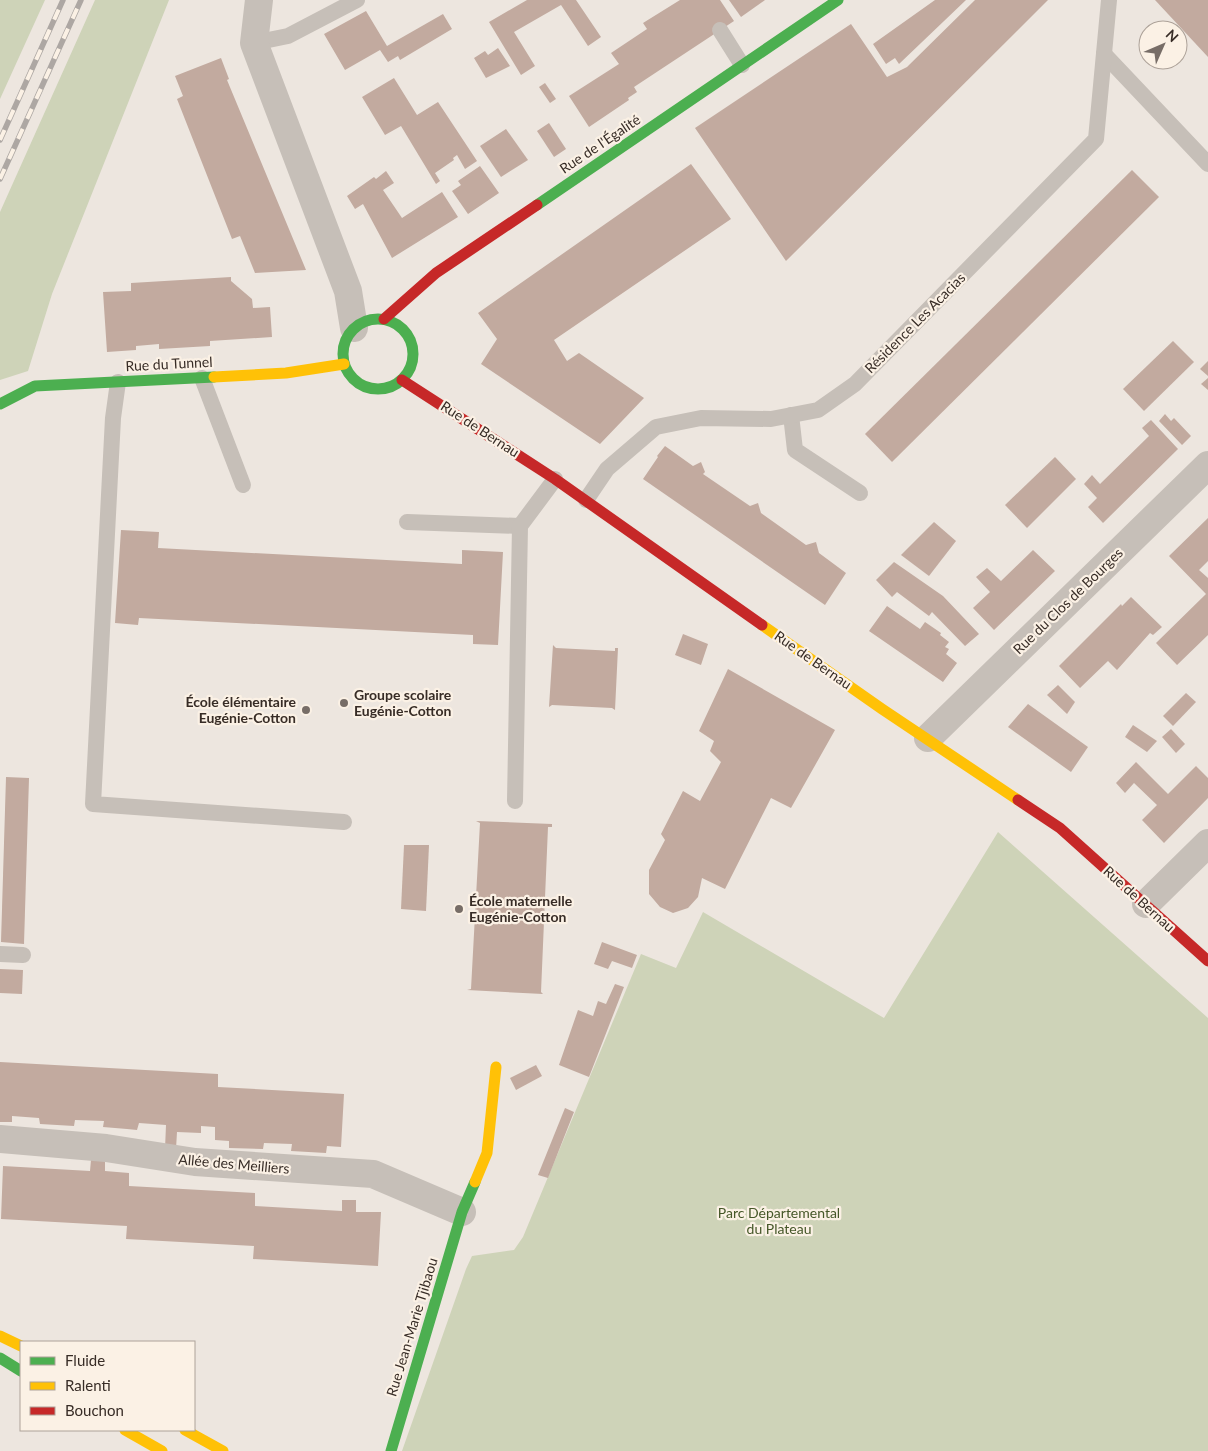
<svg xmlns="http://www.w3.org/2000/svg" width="1208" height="1451" font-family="Lato,sans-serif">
<rect width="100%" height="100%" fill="#ede6df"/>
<g fill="#ced3b8">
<path d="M0,0H45L0,99Z"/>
<path d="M95,0H169L52,294L28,371L0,380V212Z"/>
<path d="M998,832L1208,1018V1451H402L466,1269L472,1256L514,1250L523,1237L641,954L676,968L703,912L884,1018Z"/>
</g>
<g fill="#c2aa9f">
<path d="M527,0H576L601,37L588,46L561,5L514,32L535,66L521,75L489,22Z"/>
<path d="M680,0H720L734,21L634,87L637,92L628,98L629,100L589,127L569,96L619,64L611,53L647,29L643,23Z"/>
<path d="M729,0H765L741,17Z"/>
<path d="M935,0H966L899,64L895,58L886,64L873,44Z"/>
<path d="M975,0H1048L786,261L695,128L851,24L887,77L907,67Z"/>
<path d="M1155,0H1208V57Z"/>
<path d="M366,11L387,46L443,14L452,29L400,60L398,56L388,62L380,50L345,70L324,34Z"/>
<path d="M498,48L510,66L486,78L474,58L485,51L488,55Z"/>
<path d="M221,58L229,79L227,80L306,270L255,273L240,236L232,239L177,99L183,96L175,76Z"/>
<path d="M394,78L417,115L438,102L477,161L465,169L457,155L453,158L454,160L435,173L440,181L436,184L401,126L385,135L362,97Z"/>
<path d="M545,83L556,99L550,103L539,87Z"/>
<path d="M549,123L566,149L554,157L537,131Z"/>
<path d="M506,129L528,160L501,177L480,146Z"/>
<path d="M691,164L731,219L554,340L567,361L579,353L644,398L600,444L481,364L497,339L478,313Z"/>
<path d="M480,166L499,193L468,214L452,191L461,185L458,181Z"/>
<path d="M1132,170L1159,197L892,462L865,434Z"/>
<path d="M386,171L394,183L383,190L402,218L442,192L458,217L392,258L363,204L355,209L347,196L374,177L376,179Z"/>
<path d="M231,277V281L252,299L253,308L270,307L272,337L210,341V346L159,349V344L136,346V350L107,352L103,292L131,291V283Z"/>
<path d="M1173,341L1194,362L1144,411L1123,389Z"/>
<path d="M1208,361V376L1200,369Z"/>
<path d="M1208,378V390L1201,384Z"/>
<path d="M1165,414L1171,421L1174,418L1191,436L1182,445L1159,421Z"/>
<path d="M1151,420L1178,449L1103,523L1088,507L1097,498L1084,484L1092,475L1100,484L1149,436L1142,428Z"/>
<path d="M665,446L693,466L701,462L705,472L703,474L750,506L758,503L761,513L806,545L816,542L819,553L846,573L825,605L643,479L658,457L657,456Z"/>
<path d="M1055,457L1076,479L1027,528L1005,505Z"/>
<path d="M1208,518V561L1199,570L1208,578V635L1177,665L1156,643L1206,594L1169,556Z"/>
<path d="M934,522L956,541L929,576L901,555Z"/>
<path d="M121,530L159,532L158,548L462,564V550L503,552L498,645L473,644V635L139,618L138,625L115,623Z"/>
<path d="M1033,550L1055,571L994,630L973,608L990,592L976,577L987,568L1001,581Z"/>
<path d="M894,562L943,596L979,634L965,646L932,612L929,616L897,592L892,597L876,580Z"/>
<path d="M1131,597L1162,627L1153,635L1150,633L1117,670L1108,661L1080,688L1059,666L1121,604L1122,606Z"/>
<path d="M887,606L920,629L925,622L941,633L940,635L949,642L945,647L949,649L946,654L957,663L943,682L869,631Z"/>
<path d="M683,634L708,644L701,665L675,655Z"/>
<path d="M553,645L556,648L615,651V648H618L615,710L612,708L552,705L549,707Z"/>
<path d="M728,669L835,730L791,808L771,798L725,889L702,878L698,897L688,908L673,913L660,907L649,894V870L665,840L661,834L683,791L700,801L721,762L710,751L714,741L699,731Z"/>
<path d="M1058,685L1075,702L1067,714L1047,695Z"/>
<path d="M1186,693L1196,702L1173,726L1163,716Z"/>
<path d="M1028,704L1088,747L1071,772L1008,727Z"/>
<path d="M1133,725L1157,741L1147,752L1125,737Z"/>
<path d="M1171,729L1185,744L1176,753L1162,737Z"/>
<path d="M1136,762L1168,794L1196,766L1208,778V798L1164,843L1142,820L1157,805L1134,783L1125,793L1116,783Z"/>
<path d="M6,777L29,778L24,944L1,942Z"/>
<path d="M476,821L552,824V827H548L541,992L543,994L467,990L471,989L480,823Z"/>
<path d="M404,845H429L426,911L401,909Z"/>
<path d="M602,942L637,955L632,968L612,961L608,969L594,964Z"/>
<path d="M0,969L23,970L22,994L0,993Z"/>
<path d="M615,984L624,987L589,1077L559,1065L578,1010L593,1016L598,1001L606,1004Z"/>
<path d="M0,1062L218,1074V1087L344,1094L341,1147L327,1146L326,1153L291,1151L292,1144L264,1143L263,1149L229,1148V1141L215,1140V1127L201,1126V1133L177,1132L176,1149H165L166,1125L139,1123L137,1130L127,1129L103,1127L104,1121L75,1120L74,1126L40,1124L39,1118L12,1116V1122H0Z"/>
<path d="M536,1065L542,1076L516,1090L510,1078Z"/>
<path d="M565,1108L574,1112L548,1178L538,1175Z"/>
<path d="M91,1160H105V1171L129,1173V1186L255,1193V1206L342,1211V1200H356V1212H381L378,1266L253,1259L254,1246L126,1239L127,1226L1,1219L3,1166L90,1171Z"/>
</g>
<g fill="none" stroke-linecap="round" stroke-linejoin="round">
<g stroke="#c6bfb8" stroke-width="16">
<path d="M720,30L742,65"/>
<path d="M254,43L288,36L357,0"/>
<path d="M1104,54L1208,164"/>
<path d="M202,378L243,485"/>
<path d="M118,382L113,418L93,804L344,822"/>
<path d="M791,415L795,450L860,493"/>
<path d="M586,500L607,469L656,427L701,418L771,419L818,410L855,384L1096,139L1109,0"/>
<path d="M407,522L520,526"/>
<path d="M515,801L520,526L555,479"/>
<path d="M0,954L23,955"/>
</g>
<g stroke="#c6bfb8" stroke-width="28">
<path d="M259,0L254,43L348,291L354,328"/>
<path d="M928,738L1208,465"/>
<path d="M1146,904L1208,843"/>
<path d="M0,1139L106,1148L195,1162L373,1174L462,1212"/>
</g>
<g stroke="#4caf50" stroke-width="11">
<path d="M537,205L838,0"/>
<circle cx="378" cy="354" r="35"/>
<path d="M0,404L35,386L214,377"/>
<path d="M0,1358L21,1371"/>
<path d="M391,1451L462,1212L475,1182"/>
</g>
<g stroke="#ffc107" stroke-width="11">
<path d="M214,377L286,373L344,364"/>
<path d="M762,625L882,709L1018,800"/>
<path d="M475,1182L487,1153L496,1067"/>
<path d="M0,1336L21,1346"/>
<path d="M125,1430L162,1451"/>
<path d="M185,1430L223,1451"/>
</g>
<g stroke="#c62828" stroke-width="11">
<path d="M384,319L436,273L537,205"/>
<path d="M402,380L555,479L762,625"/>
<path d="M1018,800L1060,828L1208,961"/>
</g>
<defs>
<g id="rail">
<path d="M0,140L63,0"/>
<path d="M0,179L81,0"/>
</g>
</defs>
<use href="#rail" stroke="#ada7a3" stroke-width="5.5"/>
<use href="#rail" stroke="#fbf1e5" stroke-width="4" stroke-dasharray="11" stroke-linecap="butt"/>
</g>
<g fill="#776d67" stroke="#fbf1e5" stroke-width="2">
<circle cx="344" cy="703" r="5"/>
<circle cx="306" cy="710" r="5"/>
<circle cx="459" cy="909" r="5"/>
</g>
<g text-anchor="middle" stroke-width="4.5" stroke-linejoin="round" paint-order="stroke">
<g font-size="14" fill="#372c26" stroke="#fbf1e5">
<text transform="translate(600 144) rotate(-34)" y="5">Rue de l'Égalité</text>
<text transform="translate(915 323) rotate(-45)" y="5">Résidence Les Acacias</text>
<text transform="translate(169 364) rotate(-3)" y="5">Rue du Tunnel</text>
<text transform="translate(480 429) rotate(33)" y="5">Rue de Bernau</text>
<text transform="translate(1068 601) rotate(-44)" y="5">Rue du Clos de Bourges</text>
<text transform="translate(813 660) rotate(35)" y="5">Rue de Bernau</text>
<text transform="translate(1139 899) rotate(42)" y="5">Rue de Bernau</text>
<text transform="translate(234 1164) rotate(5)" y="5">Allée des Meilliers</text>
<text transform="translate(412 1327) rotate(-73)" y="5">Rue Jean-Marie Tjibaou</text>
</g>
<g font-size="14" font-weight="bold" fill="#372c26" stroke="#fbf1e5" text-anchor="start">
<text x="354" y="700">Groupe scolaire<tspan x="354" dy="16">Eugénie-Cotton</tspan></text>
<text x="296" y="707" text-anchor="end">École élémentaire<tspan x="296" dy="16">Eugénie-Cotton</tspan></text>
<text x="469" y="906">École maternelle<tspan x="469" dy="16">Eugénie-Cotton</tspan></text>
</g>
<g font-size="14" fill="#455728" stroke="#fbf1e5">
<text x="779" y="1218">Parc Départemental<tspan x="779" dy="16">du Plateau</tspan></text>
</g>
</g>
<rect x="20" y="1341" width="175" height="90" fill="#fbf1e5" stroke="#ada299"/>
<rect x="30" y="1357" width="25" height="8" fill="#4caf50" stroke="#ada299"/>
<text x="65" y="1366" font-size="15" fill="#372c26">Fluide</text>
<rect x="30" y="1382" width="25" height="8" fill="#ffc107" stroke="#ada299"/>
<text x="65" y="1391" font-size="15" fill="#372c26">Ralenti</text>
<rect x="30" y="1407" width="25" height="8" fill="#c62828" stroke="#ada299"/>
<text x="65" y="1416" font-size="15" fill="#372c26">Bouchon</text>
<g transform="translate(1163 45) rotate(45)"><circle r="24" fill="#fbf1e5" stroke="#ada299"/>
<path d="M0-4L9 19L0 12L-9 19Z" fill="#776d67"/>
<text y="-8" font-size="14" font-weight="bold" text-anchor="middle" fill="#372c26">N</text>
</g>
</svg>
